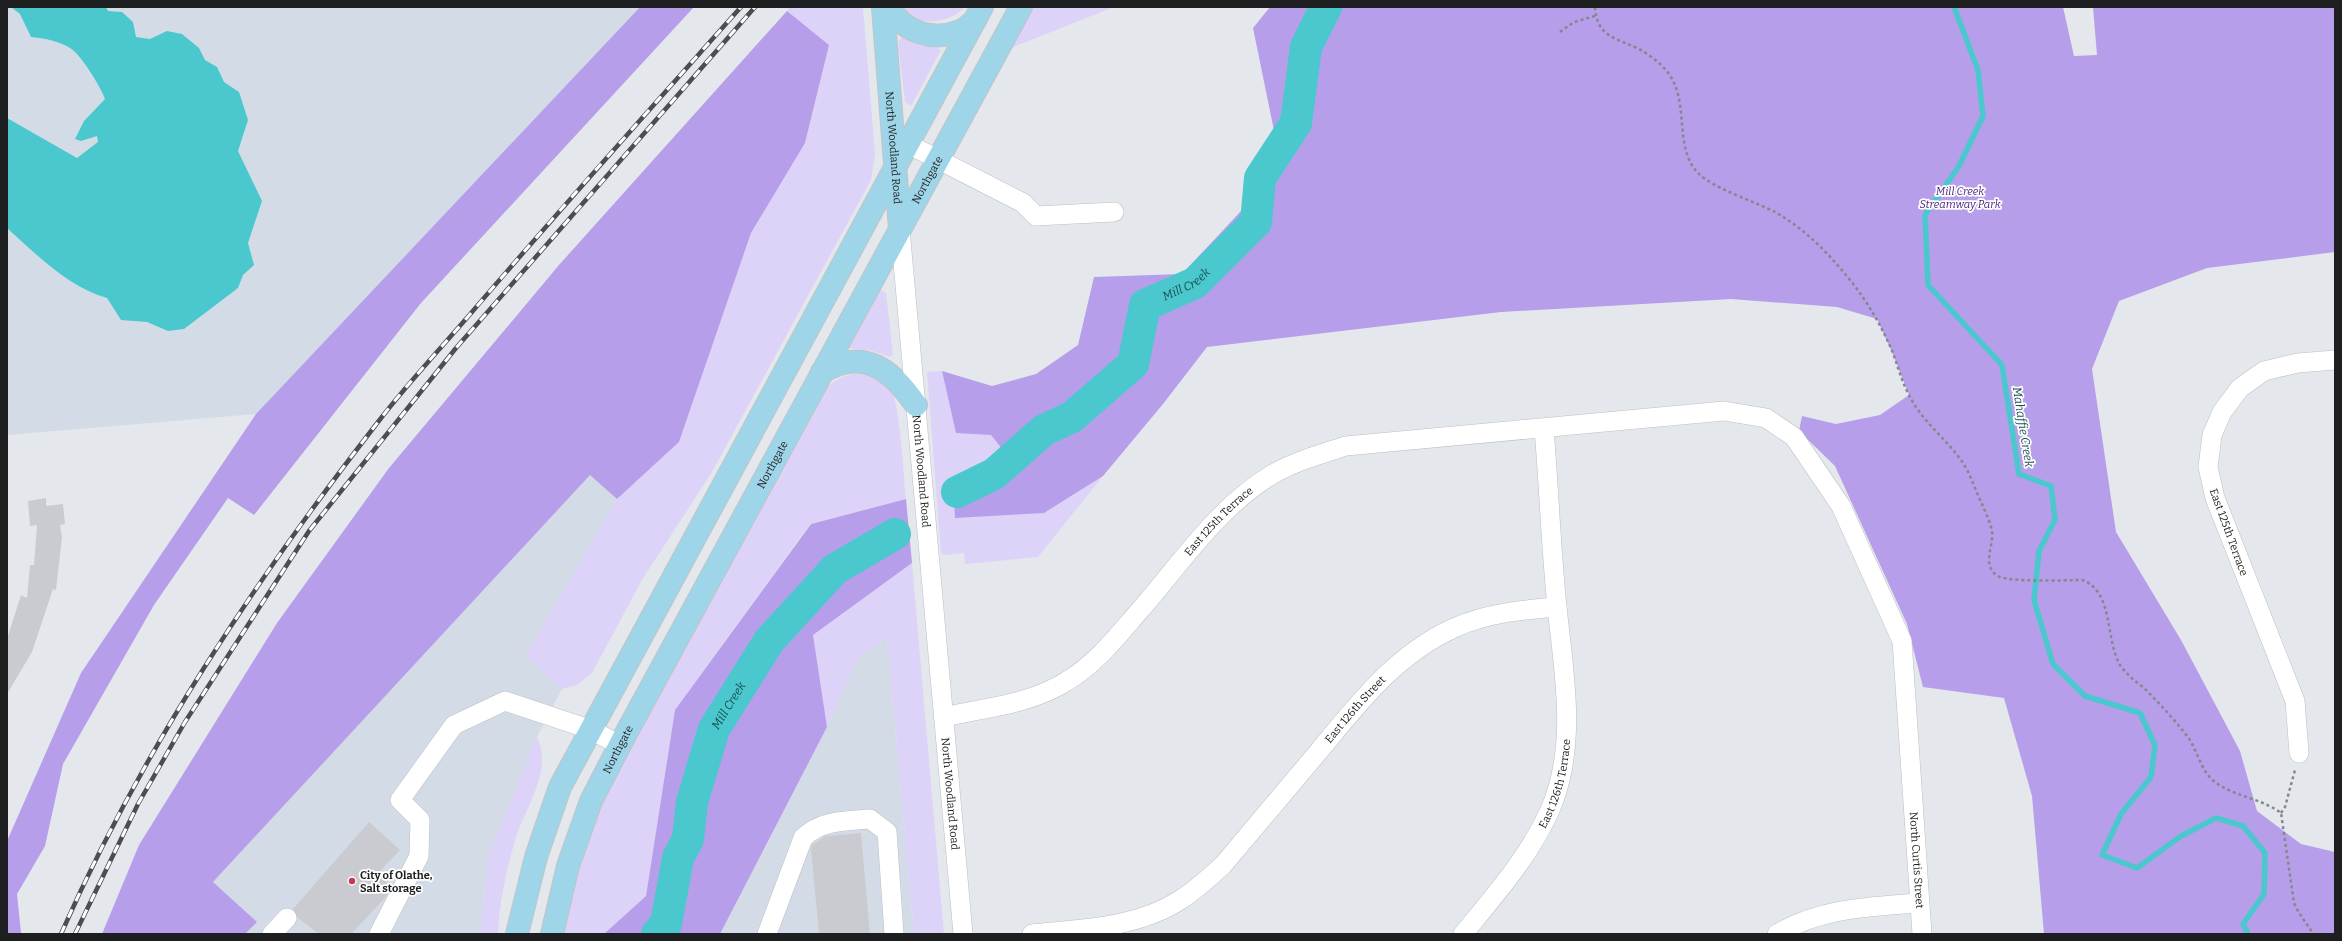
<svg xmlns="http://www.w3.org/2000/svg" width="2342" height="941" font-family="Bitter,serif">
<rect width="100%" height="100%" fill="#e4e8ec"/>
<g fill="#d3dce6">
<path d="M7,7H640L256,414L7,435Z"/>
<path d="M590,474L617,499L525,656L562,689L537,737L488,858L480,934H245L257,922L213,882Z"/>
<path d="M887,638L914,934H720L827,727L858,658Z"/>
</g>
<g fill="#ddd3f8">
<path d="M790,7H863L875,154L871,180L712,472L642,580L592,673L577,685L562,689L525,656L617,499L679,442L751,233L805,143L829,45L787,11Z"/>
<path d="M901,7H964C952,24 913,28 901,7Z"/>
<path d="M1021,7H1114L1011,48Z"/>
<path d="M902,37L918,45L935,46L941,50L911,106L905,102L898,42Z"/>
<path d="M879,289L886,293L893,354L890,357L872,351L849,348V344Z"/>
<path d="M942,371L957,432L991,435L1007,455L1001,475L953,482L1044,513L1103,476L1038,557L965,564L964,553L944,555L941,553L927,372Z"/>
<path d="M862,373C872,376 885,380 891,390C900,403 904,478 906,499L810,524L675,710L646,896L604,934H561L576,871L597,813L626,751L818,397C832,381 840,375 862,373Z"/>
<path d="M912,563L944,934H914L887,638L858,658L827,727L813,635Z"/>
<path d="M537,737C554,772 523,810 514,844C506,873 499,904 498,934H480L488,858Z"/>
</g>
<g fill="#b69eea">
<path d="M640,7H694L421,303L254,515L228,498L154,605L63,764L45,846L17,894L21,933L7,934V841L81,673L256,414Z"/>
<path d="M1270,7H2063L2074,56L2097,55L2093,7H2335V252L2207,268L2119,301L2092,369L2116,532L2181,640L2240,751L2257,811L2301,844L2335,852V934H2044L2032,796L2004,698L1923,687L1907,624L1835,466L1799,431L1802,416L1836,424L1880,415L1909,395L1892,352L1877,319L1837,307L1731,299L1501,312L1207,347L1163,404L1103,476L1044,513L955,518L953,482L1001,475L1007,455L991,435L956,433L942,371L992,386L1036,374L1078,345L1094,277L1182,274L1242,210L1279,155L1253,28Z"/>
<path d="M787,11L829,45L805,143L751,233L679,442L617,499L590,475L213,882L257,922L245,934H102L139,845L277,623L389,468L559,265Z"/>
<path d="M906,499L912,563L813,635L827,727L720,934H604L646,896L675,710L811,524Z"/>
</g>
<path fill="#4ac8ce" d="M11,7H106L108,11L122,12L133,22L136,37L150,39L167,31L182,34L199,48L205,60L217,67L224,82L239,92L248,120L238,151L262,201L248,243L254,265L243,275L238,288L184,329L168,331L147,322L121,320L107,298C68,287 37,255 7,228V118L77,158L98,142L97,136L81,141L75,139L84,121L105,99C101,87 80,53 70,48C59,41 43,38 31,37L20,14Z"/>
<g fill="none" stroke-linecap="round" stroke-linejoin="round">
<path stroke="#4ac8ce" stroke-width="5.5" d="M1954,7L1978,70L1983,116L1959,166L1925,215L1928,285L2002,365L2019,474L2051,486L2055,520L2039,551L2034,600L2053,664L2085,696L2140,713L2155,745L2151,777L2121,814L2102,855L2137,868L2181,836L2216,818L2243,826L2265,853L2264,894L2243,924L2248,934"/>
<g stroke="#4ac8ce" stroke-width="32">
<path id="s1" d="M957,492L994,474L1044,430L1072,417L1133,364L1145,305L1195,283L1256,222L1260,178L1296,123L1306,47L1326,7"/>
<path id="s2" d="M657,934L666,924L678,858L688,839L692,802L714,729L769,641L835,569L895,534"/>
</g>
</g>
<g fill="#cacbd0">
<path d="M46,498V506L63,504L65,524L60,525L62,537L56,590L53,589L32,652L7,694V639L21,595L27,598L30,565H34L37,525L30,526L28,501Z"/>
<path d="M369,822L400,850L377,874L391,886L385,898L351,934H319L298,918L293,909Z"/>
<path d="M861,833L870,934H819L811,849L812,845L826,836Z"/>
</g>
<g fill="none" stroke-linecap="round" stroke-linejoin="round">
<defs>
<g id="minor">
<path d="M908,144L1023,203L1036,216L1114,212"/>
<path id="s3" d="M900,229L963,934"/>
<path id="s4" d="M944,717C987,707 1029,705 1067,681C1097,663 1118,635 1141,609C1181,563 1219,506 1273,474C1296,461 1321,454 1346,446L1724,411L1766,418L1794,437L1841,506L1902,641L1922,934"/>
<path d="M2299,753L2295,701L2215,498L2208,467L2212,435L2222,412L2240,388L2264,371L2298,363L2335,360"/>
<path d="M272,934L287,918"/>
<path d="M379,934L419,856L420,820L400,800L454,725L505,701L589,729L620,745"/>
<path d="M767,934L803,838C821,820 846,821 870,819L887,832L894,934"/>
<path id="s5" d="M1032,934C1081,929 1137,928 1180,900C1196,890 1209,878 1223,865C1255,827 1287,789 1319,751C1358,704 1396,654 1454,628C1487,613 1521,610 1557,607"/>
<path id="s6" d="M1463,934C1495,895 1529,857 1550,810C1578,745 1564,675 1557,607C1551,548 1549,488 1544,429"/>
<path d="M1777,934C1821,908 1868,907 1918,903"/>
</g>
<g id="major">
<path id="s7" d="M883,7L900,229"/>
<path d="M889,7C903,32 933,42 960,31C965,29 971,24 975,20"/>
<path d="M822,372C864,347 892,370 916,405"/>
<path d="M517,934L536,857L560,787L982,7"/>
<path id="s8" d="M552,934L568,866L591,801L623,739L1021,7"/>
</g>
</defs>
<use href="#minor" stroke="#bbbfc3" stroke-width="20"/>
<use href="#major" stroke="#c4c4c5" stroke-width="24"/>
<g stroke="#85888b" stroke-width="2.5" stroke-dasharray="3 3" stroke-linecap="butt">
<path d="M1595,7C1597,38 1617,38 1639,49C1648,54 1658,61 1665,69C1692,99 1672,146 1698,173C1714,189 1754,201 1775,212C1807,230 1832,257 1854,285C1870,306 1883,329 1893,353C1898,367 1902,382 1909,395C1921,420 1945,438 1961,460C1970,472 1975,490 1982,504C1986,513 1990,522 1992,531C1994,546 1982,563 1996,575C2006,583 2066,580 2082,580C2114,591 2105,640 2120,665C2127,675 2135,681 2144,688C2159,703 2174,719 2187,736C2198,750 2200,771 2215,782C2235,797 2261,798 2281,813L2294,903C2299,915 2307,923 2313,934"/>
<path d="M1560,32L1574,22L1595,16"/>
<path d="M2281,813L2285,807L2295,770"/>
</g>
<use href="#minor" stroke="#fff" stroke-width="19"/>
<use href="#major" stroke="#9ed5e8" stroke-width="22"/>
<defs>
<g id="rail">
<path d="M61,934C142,750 255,580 378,422C407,384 441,348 472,312C560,209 651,108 741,7"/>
<path d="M75,934L138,804L185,722L309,531L456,348L755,7"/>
</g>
</defs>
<use href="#rail" stroke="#4b4e50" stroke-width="4.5"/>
<use href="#rail" stroke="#fff" stroke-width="3" stroke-dasharray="9" stroke-linecap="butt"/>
</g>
<circle fill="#c83959" stroke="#fff" stroke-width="1.5" cx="352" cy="881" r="4"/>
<g text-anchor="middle" stroke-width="3.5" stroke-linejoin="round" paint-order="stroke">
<g font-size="11" fill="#1c1e1f" stroke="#fff">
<text dy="4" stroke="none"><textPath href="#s7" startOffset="141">North Woodland Road</textPath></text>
<text dy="4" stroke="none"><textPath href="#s8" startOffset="845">Northgate</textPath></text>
<text dy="4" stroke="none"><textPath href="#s8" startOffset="521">Northgate</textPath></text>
<text dy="4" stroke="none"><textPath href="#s3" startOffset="243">North Woodland Road</textPath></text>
<text dy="4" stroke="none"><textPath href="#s4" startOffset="350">East 125th Terrace</textPath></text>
<text transform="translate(2229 532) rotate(70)" y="4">East 125th Terrace</text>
<text dy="4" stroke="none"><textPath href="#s5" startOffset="413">East 126th Street</textPath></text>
<text dy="4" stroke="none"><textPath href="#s8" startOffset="197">Northgate</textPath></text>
<text dy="4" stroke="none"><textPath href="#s6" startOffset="179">East 126th Terrace</textPath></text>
<text dy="4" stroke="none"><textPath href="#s3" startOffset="567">North Woodland Road</textPath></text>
<text dy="4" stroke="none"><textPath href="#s4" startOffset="1408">North Curtis Street</textPath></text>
</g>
<g font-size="11" font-style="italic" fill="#49267c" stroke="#fff">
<text x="1960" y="195">Mill Creek<tspan x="1960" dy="13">Streamway Park</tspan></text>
</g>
<g font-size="11" font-weight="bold" fill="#1c1e1f" stroke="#fff" text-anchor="start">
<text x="360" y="879">City of Olathe,<tspan x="360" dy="13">Salt storage</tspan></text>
</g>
<g font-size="12" font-style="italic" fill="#194f52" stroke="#fff">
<text dy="4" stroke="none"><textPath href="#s1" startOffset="326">Mill Creek</textPath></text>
<text transform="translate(2023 427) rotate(81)" y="4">Mahaffie Creek</text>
<text dy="4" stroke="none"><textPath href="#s2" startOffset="243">Mill Creek</textPath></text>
</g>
</g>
<rect width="2342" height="941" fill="none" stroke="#1c1e1f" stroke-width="16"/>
</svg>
